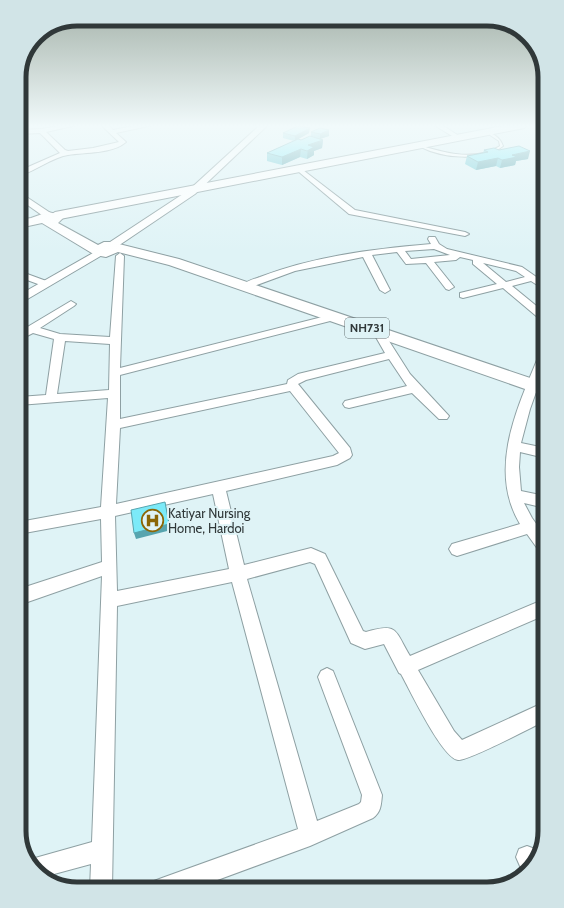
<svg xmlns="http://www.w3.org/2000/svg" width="564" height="908" font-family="Cabin,sans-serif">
<rect width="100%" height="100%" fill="#dff3f6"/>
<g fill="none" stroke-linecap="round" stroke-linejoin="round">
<defs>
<path id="service" d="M490,133C496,135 501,140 503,146C483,162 442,158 421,147L422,146C448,154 476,161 500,146L499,141L490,135Z"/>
<g id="minor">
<path d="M63,125H77L46,132L65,150L68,151L93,148L119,142L101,125H108L113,130L139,125H153L116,133L126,142C112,154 86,152 68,155C53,157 35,171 19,176V171L60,153L40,133L19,134V130L42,129Z"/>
<path d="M434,125H442L462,138L457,139Z"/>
<path d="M299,170H303L355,210L465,232L469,234L465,236L349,214L299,172Z"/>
<path d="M429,237H435L439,244L447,249L522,267L545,283V290L531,281L512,286L545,313V321L541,320L503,288L463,298L460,297V293L497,284L473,264V260L460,257L456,260L434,262L454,287L449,290L446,289L426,263L406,264L397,252L372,255L390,290L385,293L380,290L363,257L295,271L246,289L241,286C246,281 254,279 260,277C315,256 373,249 431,244L428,239ZM434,249L450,255L411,259L405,251ZM483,263L516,271L525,277L506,282Z"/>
<path d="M120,253L124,256L120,368L334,314L339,317L338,319L120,375V419L287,384L288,380L298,374L385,353L373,332L378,329L382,330L410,374L449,416L447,419H439L412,393L349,408L345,407L343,404L345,401L407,386L389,359L306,380L298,384L350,448L352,455L350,458L337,465L226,491L244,565L311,548L325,554L363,631L366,632C398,623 394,629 410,656L545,599V615L418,670L454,731L462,740L545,702V721C532,727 468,761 458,760C442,758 410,690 401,674L399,673L384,644L365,649L351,643L315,564L310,562L247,579L317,821L359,804L361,802L362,795L318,677L321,671L327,668L333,671L382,795C381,805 381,812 373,818L310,846L193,889H151L154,881L162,878L298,829L232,582L117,606L112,889H90L91,864L43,877L28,860L92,842L102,576L19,605V589L102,562L101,519L19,534V522L101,507L108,398L19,405V397L46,395L54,339L33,333L19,340V332L71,301L76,304L74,306L40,328L60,334L110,337L116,256ZM65,341L110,344L109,390L57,394ZM290,391L339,453L333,456L116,504L120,428ZM213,494L229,569L117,591L115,516Z"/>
<path d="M19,271L49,282L51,284L46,287L19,277Z"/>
<path d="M545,350V367L530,409L521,443L545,448V458L520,452L519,467L521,491L545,496V508L524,503L532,518L545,536V554L540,552L527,534L457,556L452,554L449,549L452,544L520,524C487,469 518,406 540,353Z"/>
<path d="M527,846L535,849L538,856L537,860L523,873L516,857L519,849Z"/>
</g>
<g id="tertiary">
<path d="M260,125H268L195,194L115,248H107L106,246L107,244L189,190Z"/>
<path d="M19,192L52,214L54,216L52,218H46L19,199Z"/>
<path d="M100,249L105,252L104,254L19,304V295Z"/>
</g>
<path id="primary" d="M508,125H528L524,128L55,220L49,216L55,212Z"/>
<path id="trunk" d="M48,212L61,215L63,218L58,223L98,245L104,242H111L179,259L545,383V396L169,265L118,252L106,257L95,255L42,223L19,228V220L31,218Z"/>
</defs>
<use href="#service" stroke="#8ea0a3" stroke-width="2"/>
<use href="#minor" stroke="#8ea0a3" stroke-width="2"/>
<use href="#tertiary" stroke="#8ea0a3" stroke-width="2"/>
<use href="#primary" stroke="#8ea0a3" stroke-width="2"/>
<use href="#trunk" stroke="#8ea0a3" stroke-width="2"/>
<use href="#service" fill="#fff" fill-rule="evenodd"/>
<use href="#minor" fill="#fff" fill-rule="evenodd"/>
<use href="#tertiary" fill="#fff" fill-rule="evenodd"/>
<use href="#primary" fill="#fff" fill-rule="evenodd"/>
<use href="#trunk" fill="#fff" fill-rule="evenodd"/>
</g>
<g fill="#6bc9d5">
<path d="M329,130V136L320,139L323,140L322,148L314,151V155L307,159L300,157L282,165L267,161V153L294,141L283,138V133H309L298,139L301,140L311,136V132Z"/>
<path d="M484,150H499L528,159L516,161L515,165L500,168L496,166L476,170L465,164L467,156L483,153Z"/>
</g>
<g fill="#57a4ae">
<path d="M310,128L309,133L295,141V136Z"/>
<path d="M329,130V136L320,139V134Z"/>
<path d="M323,140L322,148L314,151V155L307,159L308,145Z"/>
<path d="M301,149L300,157L282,165V157Z"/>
<path d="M530,151L528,159L516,161L515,165L500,168L502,160L512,155Z"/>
<path d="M498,158L496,166L476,170L478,162Z"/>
<path d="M165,502L171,530L136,539L134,533Z"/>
</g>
<g fill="#7ceaf8" stroke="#57a4ae">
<path d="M298,126L310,128L295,136L283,133Z"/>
<path d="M320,128L329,130L320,134L311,132Z"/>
<path d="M310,136L323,140L308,145L314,147L307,151L301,149L282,157L267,153L298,139L301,140Z"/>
<path d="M519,146L530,151L512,155L517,157L502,160L498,158L478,162L467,156L488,152L484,150L494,148L499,150Z"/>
<path d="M165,502L169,524L134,533L131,510Z"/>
</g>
<linearGradient id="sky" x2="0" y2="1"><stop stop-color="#a3b1a8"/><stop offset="0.5" stop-color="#f1fafb"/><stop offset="1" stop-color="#f1fafb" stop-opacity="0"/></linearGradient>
<rect width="564" height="252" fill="url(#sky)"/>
<defs>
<symbol id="hospital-ring" viewBox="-11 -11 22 22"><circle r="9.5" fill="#dff3f6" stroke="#8b6606" stroke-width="1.5"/><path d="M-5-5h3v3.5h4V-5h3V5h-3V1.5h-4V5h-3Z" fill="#8b6606"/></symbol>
</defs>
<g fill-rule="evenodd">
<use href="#hospital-ring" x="140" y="508" width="25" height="25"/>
</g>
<g text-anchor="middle" stroke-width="4" stroke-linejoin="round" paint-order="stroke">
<rect fill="#dff3f6" stroke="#647072" stroke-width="1" x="345" y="318" width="44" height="20" rx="3"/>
<g font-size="12" font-weight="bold" fill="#303839">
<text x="367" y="332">NH731</text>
</g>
<g font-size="13" fill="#303839" stroke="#dff3f6" text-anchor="start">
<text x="168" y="518">Katiyar Nursing<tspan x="168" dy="15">Home, Hardoi</tspan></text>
</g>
</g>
<path d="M0 0H564V908H0ZM77 26H487A51 51 0 0 1 538 77V831A51 51 0 0 1 487 882H77A51 51 0 0 1 26 831V77A51 51 0 0 1 77 26Z" fill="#d1e4e7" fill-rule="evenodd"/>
<path fill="none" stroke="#303839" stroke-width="5" d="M77 26H487A51 51 0 0 1 538 77V831A51 51 0 0 1 487 882H77A51 51 0 0 1 26 831V77A51 51 0 0 1 77 26Z"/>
</svg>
